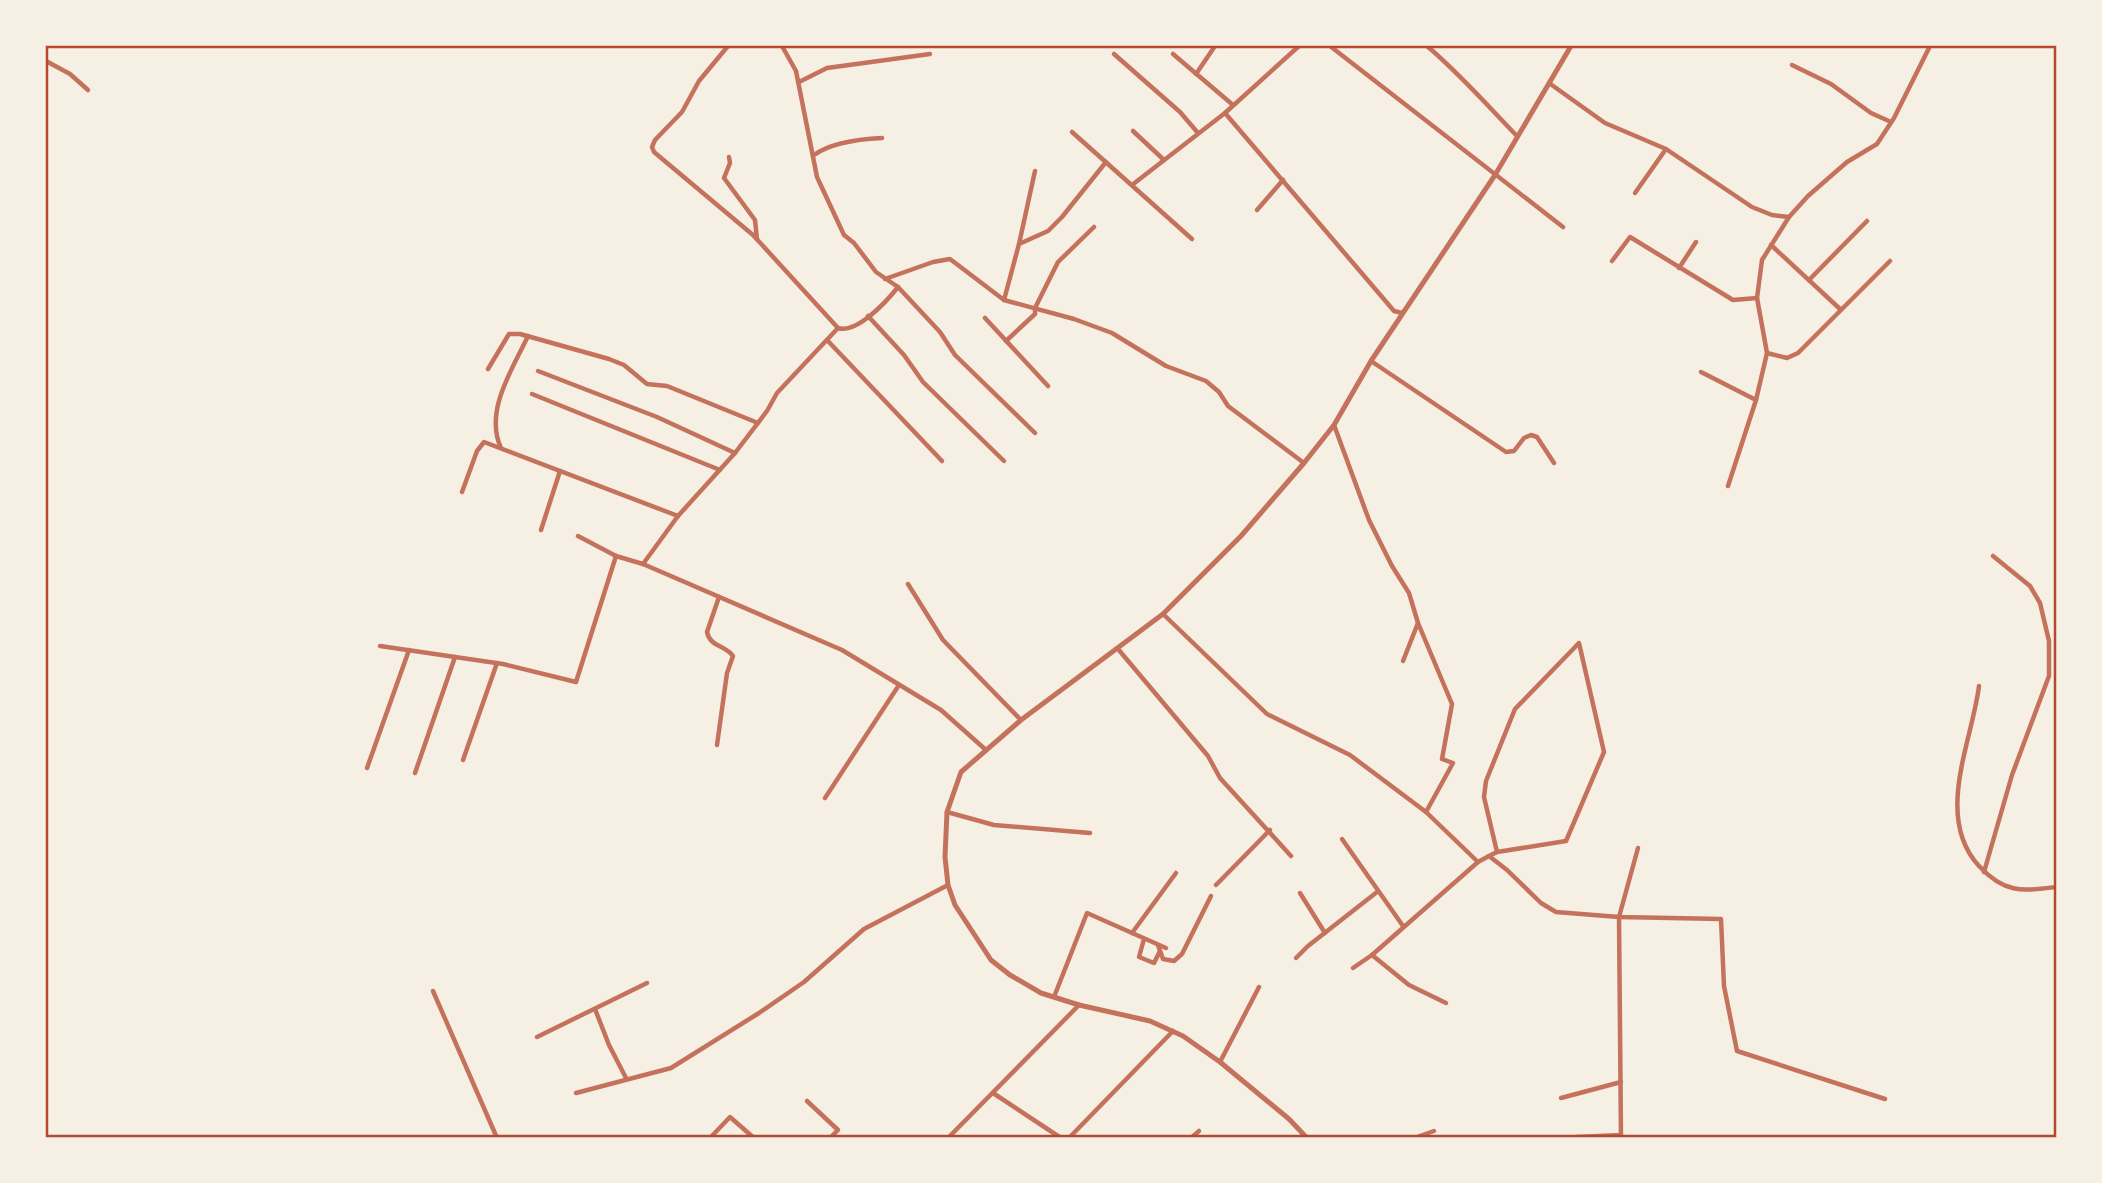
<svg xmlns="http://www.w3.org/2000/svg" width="2102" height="1183" font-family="'Alegreya Sans',sans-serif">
<rect width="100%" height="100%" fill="#f6efe4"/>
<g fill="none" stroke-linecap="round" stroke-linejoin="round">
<g stroke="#c5725c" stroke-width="4.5">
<path d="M728,46L699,81L682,112L655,140L652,147L654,152L753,235L838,328C857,334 887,301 898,287"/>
<path d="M782,46L796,71L817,177L844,235L854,243L876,272L898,287L940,332L955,355L1035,433"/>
<path d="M1330,46L1563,227"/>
<path d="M1427,46C1459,73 1487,105 1517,136"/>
<path d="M1114,54L1180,112L1198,133"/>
<path d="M1173,54L1233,105"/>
<path d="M46,61L70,74L88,90"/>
<path d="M1792,65L1831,84L1871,113L1891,122"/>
<path d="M1196,74L1215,46"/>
<path d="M799,82L827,68L930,54"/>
<path d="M1549,83L1605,123L1666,149L1752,207L1772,215L1789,217"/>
<path d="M1225,113L1394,311L1402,313"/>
<path d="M1133,131L1164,160"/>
<path d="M1072,132L1192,239"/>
<path d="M814,155C832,142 861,139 882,138"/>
<path d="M729,157L730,163L724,178L755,220L757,239"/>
<path d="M1132,185L1225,113L1299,46"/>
<path d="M1635,193L1666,149"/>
<path d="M1257,210L1283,180"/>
<path d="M1019,244L1048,231L1062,217L1106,162"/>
<path d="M1771,245L1840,309"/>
<path d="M1612,261L1630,237L1733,300L1757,298"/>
<path d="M1679,268L1696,242"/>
<path d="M885,279L933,262L950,259L1004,300L1074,319L1112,333L1166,366L1206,381L1219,392L1228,406L1304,463"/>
<path d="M1809,280L1867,221"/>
<path d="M1004,300L1019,244L1035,171"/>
<path d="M868,316L904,355L923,382L1004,461"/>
<path d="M985,318L1048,386"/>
<path d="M827,340L942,461"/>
<path d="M1006,341L1035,314V308L1058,262L1094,227"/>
<path d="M1767,353L1787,358L1798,353L1890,261"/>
<path d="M1371,361L1506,452L1514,451L1524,438L1531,435L1537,437L1554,463"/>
<path d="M488,369L509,334H520L609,359L624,365L647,384L667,386L758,423"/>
<path d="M538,371L657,417L735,453"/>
<path d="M1701,372L1756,400"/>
<path d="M532,394L720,470"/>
<path d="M1334,425L1369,520L1392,566L1409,593L1418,623L1452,704L1442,759L1453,763L1426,812"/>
<path d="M501,448C484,411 512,370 528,336"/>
<path d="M1728,486L1756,400L1767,353L1757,298L1762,260L1789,217L1808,196L1847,162L1877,144L1894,118L1930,46"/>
<path d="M462,492L477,451L484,442L678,516"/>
<path d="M541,530L560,471"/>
<path d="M578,536L616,556L643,564L842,650L941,710L986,750"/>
<path d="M643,564L678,516L735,453L767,411L777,393L838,328"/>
<path d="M908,584L943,640L1021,720"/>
<path d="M1163,614L1267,714L1350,755L1426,812L1478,862"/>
<path d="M380,646L503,664L576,682L616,556"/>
<path d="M1118,649L1208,756L1220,778L1291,856"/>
<path d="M1403,661L1418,623"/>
<path d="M1979,686C1972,742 1934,817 1979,866C2005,894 2022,891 2056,887"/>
<path d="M717,745L727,673L733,656C725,645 710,647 707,632L719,597"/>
<path d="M463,760L497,663"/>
<path d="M367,768L409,650"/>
<path d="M415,773L455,657"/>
<path d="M825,798L899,685"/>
<path d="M947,812L994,825L1090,833"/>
<path d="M1342,839L1403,926"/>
<path d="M1497,852L1566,841L1604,752L1579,643"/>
<path d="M1489,856L1497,852L1484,797L1486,781L1515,709L1578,644"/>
<path d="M1984,872L2012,775L2049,676V641L2040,603L2030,586L1993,556"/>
<path d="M1216,885L1270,830"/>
<path d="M1300,893L1325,933"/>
<path d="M1132,933L1176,873"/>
<path d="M1144,939L1139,957L1154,963L1160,951L1158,945L1163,959L1174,961L1182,954L1211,896"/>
<path d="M1372,955L1409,985L1446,1003"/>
<path d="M1296,958L1308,946L1377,892"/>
<path d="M1353,968L1372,955L1478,862L1489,856L1507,870L1541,903L1556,912L1619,917L1721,919L1724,986L1737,1051L1885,1099"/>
<path d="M433,991L497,1138"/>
<path d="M1054,997L1087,913L1166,948"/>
<path d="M595,1009L609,1045L626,1078"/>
<path d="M537,1037L647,983"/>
<path d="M1220,1062L1259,987"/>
<path d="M576,1093L671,1068L759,1013L804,982L864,929L948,885"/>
<path d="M993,1093L1061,1138"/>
<path d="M1561,1098L1621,1082"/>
<path d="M807,1101L838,1130L830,1138"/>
<path d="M1576,1137L1621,1135"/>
<path d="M710,1138L730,1117L754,1138"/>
<path d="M948,1138L1079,1005"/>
<path d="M1069,1138L1173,1031"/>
<path d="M1191,1138L1199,1131"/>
<path d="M1414,1138L1434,1131"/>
<path d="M1621,1138L1619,917L1638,848"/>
</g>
<path stroke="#c5725c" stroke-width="5" d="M1307,1138L1289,1119L1220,1062L1183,1036L1150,1021L1079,1005L1041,993L1010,975L991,960L955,905L948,885L945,857L947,812L961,772L1021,720L1163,614L1241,536L1304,463L1334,425L1371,361L1495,175L1571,46"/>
</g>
<rect width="2102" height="1183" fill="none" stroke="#f6efe4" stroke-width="94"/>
<rect x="47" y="47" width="2008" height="1089" fill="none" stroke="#b5482f" stroke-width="2.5"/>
</svg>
